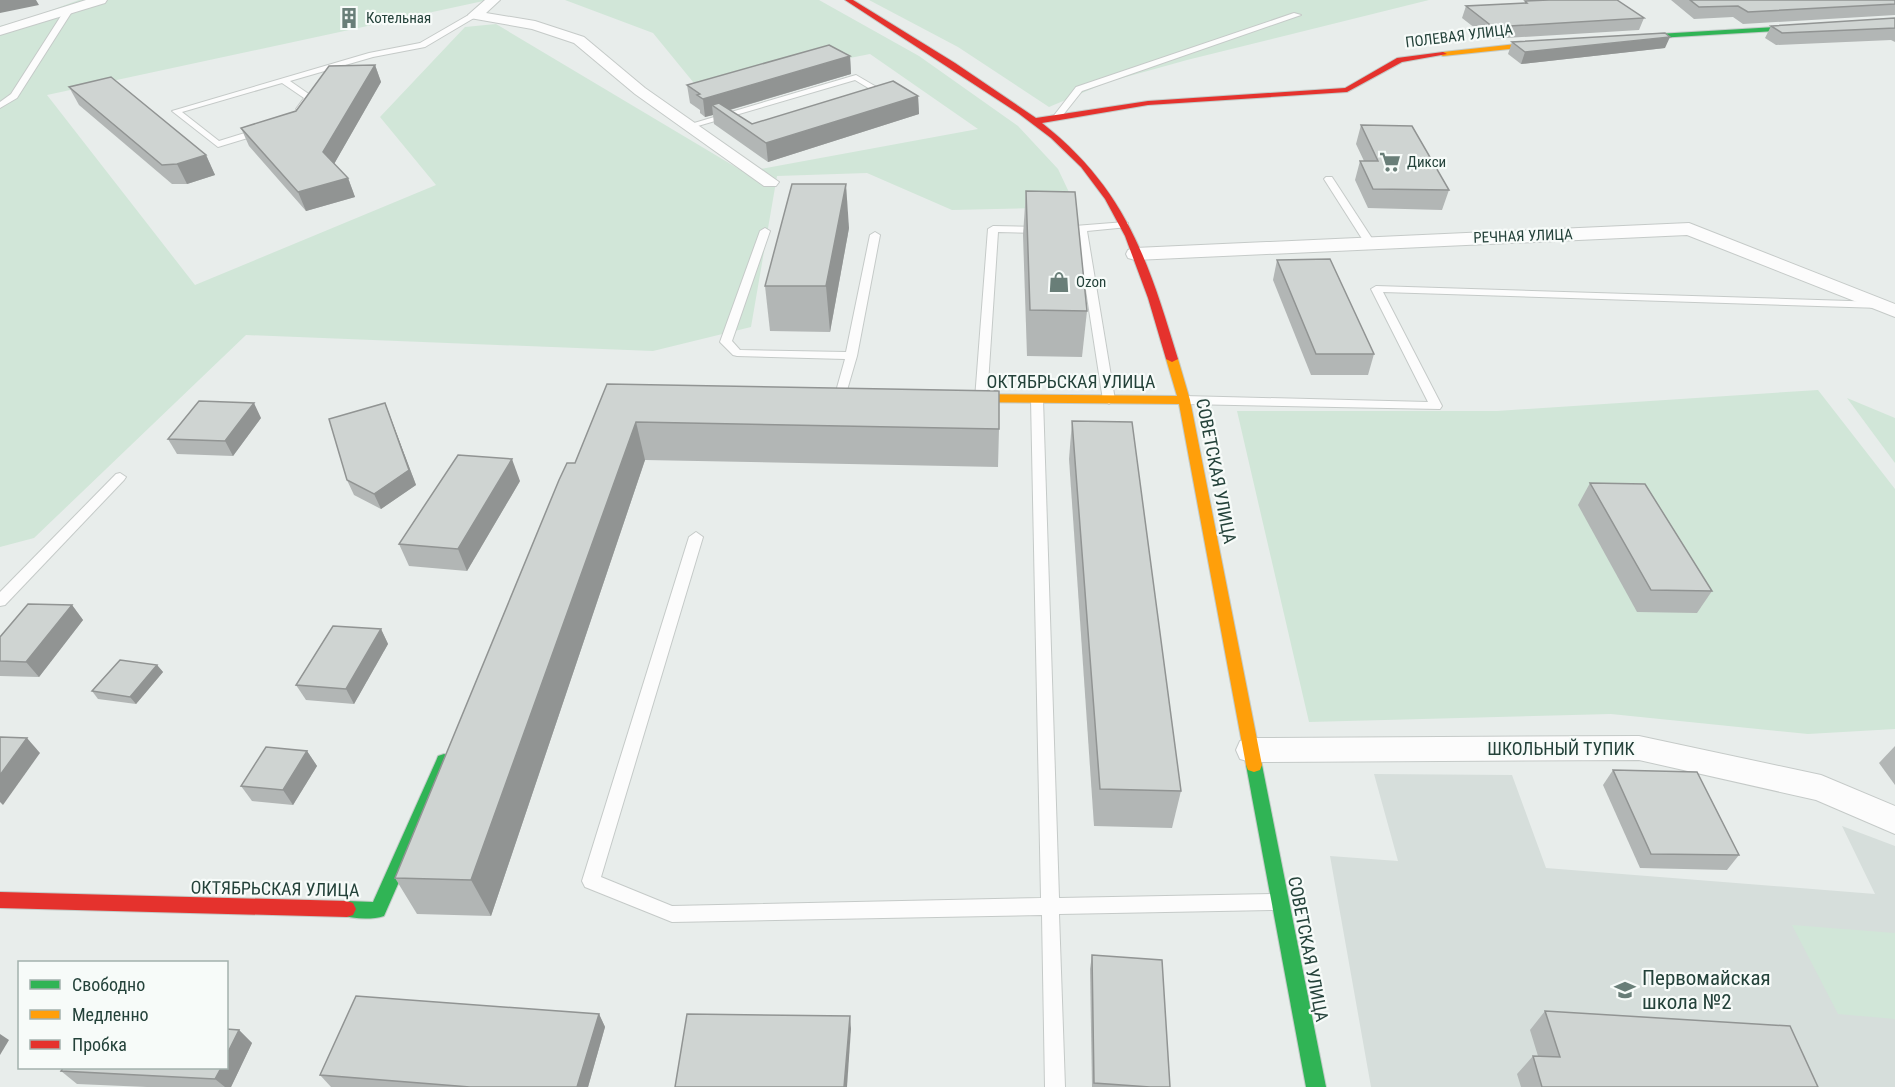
<svg xmlns="http://www.w3.org/2000/svg" width="1895" height="1087" font-family="'Roboto Condensed',sans-serif">
<rect width="100%" height="100%" fill="#e8edeb"/>
<path fill="#d6dedb" d="M1374,774L1512,775L1546,868L1875,894L1842,826L1895,846V1087H1371L1330,856L1398,861Z"/>
<g fill="#d1e6d8">
<path d="M79,0H488L47,95L195,285L436,185L380,117L465,27L496,24L744,172L978,129L870,54L698,88L653,33L565,0H819L919,56L1018,126L1058,169L1076,207L952,210L867,173L777,176L751,327L653,351L246,335L34,538L0,547V26L27,19Z"/>
<path d="M869,0H1429L1187,60L1108,82L1049,107L958,47Z"/>
<path d="M1818,390L1895,489V729L1808,734L1611,714L1309,722L1237,411H1497Z"/>
<path d="M1847,398L1895,418V463Z"/>
<path d="M1792,925L1895,933V1019L1838,1014Z"/>
</g>
<g fill="none" stroke-linecap="round" stroke-linejoin="round">
<defs>
<g id="lane">
<path d="M66,8L73,10L17,98L0,108V102L11,94Z"/>
<path d="M472,13L479,15L425,47L373,57L290,81L313,97L303,111L296,109L304,98L282,83L182,112L219,141L261,128L265,131L264,133L218,147L172,111L369,53L420,43Z"/>
<path d="M1294,13L1301,15L1082,91L1059,120L1052,118L1076,87Z"/>
<path d="M856,75L892,96L885,98L855,80L691,128L684,126Z"/>
<path d="M1326,177H1332L1375,243L1374,245H1366L1324,179Z"/>
<path d="M1125,222L1128,223V227L1087,231L1115,400L1109,404L1103,400L1077,232L1062,233L1057,230L1062,227Z"/>
<path d="M993,226L1042,227L1047,230L1042,233L998,232L987,399L981,403L975,399L988,229Z"/>
<path d="M765,228L770,231L732,341L740,350L846,352L870,235L875,232L880,235L857,356L845,397L841,399L835,395L845,359L737,356L733,355L720,342L760,231Z"/>
<path d="M1376,286L1881,302L1886,305L1881,308L1383,292L1442,406L1440,409L1184,404L1178,400L1184,396L1428,402L1371,289Z"/>
<path d="M1037,395L1043,399L1059,898L1276,894L1282,896L1285,902L1282,908L1276,910L1059,914L1065,1087H1045L1042,915L672,922L585,887L582,881L689,537L696,532L703,537L601,877L672,906L1041,898L1031,399Z"/>
<path d="M120,473L126,477L124,480L5,605L0,606V592L116,474Z"/>
</g>
<g id="street">
<path d="M86,0H107L105,3L0,35V27Z"/>
<path d="M485,0H500L486,13L535,21L584,37L645,88L779,182L776,186H764L635,94L574,43L532,29L470,18L468,15Z"/>
<path d="M1689,223L1895,304V317L1687,235L1135,260L1128,258L1126,254L1128,250L1135,248Z"/>
<path d="M1639,736L1821,775L1895,806V834L1816,800L1639,760L1251,762L1240,759L1236,750L1240,741L1251,738Z"/>
</g>
<g id="fast">
<path d="M1895,20V24L1624,40L1620,38L1624,36Z"/>
<path d="M444,754L450,756L452,761L384,916C372,920 353,919 341,915L338,909L341,903L347,901L373,902L436,761L438,756Z"/>
<path d="M1254,758L1260,760L1262,765L1326,1087H1306L1246,765L1248,760Z"/>
</g>
<g id="slow">
<path d="M1554,40L1558,42L1557,44L1443,56L1439,54L1443,52Z"/>
<path d="M1172,356L1178,359L1190,400L1262,765L1260,770L1254,772L1248,770L1246,765L1179,404L954,402L948,398L954,394L1177,396L1166,359Z"/>
</g>
<g id="jam">
<path d="M845,0H853L955,63L1036,118L1148,101L1345,88L1397,58L1443,52L1447,54L1402,62L1347,92L1148,105L1042,123C1126,189 1148,260 1178,359L1172,362L1166,359L1148,298L1125,236L1105,199L1081,167L1051,138L1018,113Z"/>
<path d="M0,892L347,901L353,903L356,909L353,915L347,917L0,908Z"/>
</g>
</defs>
<use href="#lane" stroke="#c5cac8" stroke-width="2"/>
<use href="#street" stroke="#c5cac8" stroke-width="2"/>
<use href="#fast" stroke="#c3cbc8" stroke-width="2"/>
<use href="#slow" stroke="#c3cbc8" stroke-width="2"/>
<use href="#jam" stroke="#c3cbc8" stroke-width="2"/>
<use href="#lane" fill="#fcfcfc" fill-rule="evenodd"/>
<use href="#street" fill="#fcfcfc" fill-rule="evenodd"/>
<use href="#fast" fill="#30b455" fill-rule="evenodd"/>
<use href="#slow" fill="#ff9f0a" fill-rule="evenodd"/>
<use href="#jam" fill="#e5322d" fill-rule="evenodd"/>
</g>
<g fill="#b2b6b5">
<path d="M1671,0H1895V15L1743,24L1733,17L1694,19Z"/>
<path d="M1525,1L1644,18L1639,30L1489,39L1462,18L1466,6L1525,3Z"/>
<path d="M1895,18V42L1891,40L1776,45L1765,38L1771,26Z"/>
<path d="M1512,42L1665,48L1521,64L1508,54Z"/>
<path d="M850,56L851,74L730,110L752,124L918,96L919,114L768,162L714,124L713,115L705,117L700,113V110L690,103L687,85Z"/>
<path d="M375,65L381,82L334,164L348,178L355,197L306,211L249,146L241,128L296,111Z"/>
<path d="M69,87L206,155L215,175L187,184H172L79,105Z"/>
<path d="M1361,125L1449,190L1442,210L1368,208L1355,180L1360,161H1364L1356,144Z"/>
<path d="M1026,191L1087,311L1082,357L1027,356L1023,235Z"/>
<path d="M849,228L830,332L770,331L765,286Z"/>
<path d="M1277,260L1374,354L1368,375H1311L1273,280Z"/>
<path d="M607,384L999,429L998,467L645,460L491,916L417,914L395,878L575,463Z"/>
<path d="M385,403L416,485L381,509L354,495L347,480Z"/>
<path d="M261,418L233,456L177,454L168,439Z"/>
<path d="M1072,421L1181,791L1172,828L1094,826L1069,459Z"/>
<path d="M520,481L467,571L409,566L399,544Z"/>
<path d="M1590,483L1712,591L1697,613L1637,612L1578,505Z"/>
<path d="M72,605L83,620L39,677L0,676V637Z"/>
<path d="M381,629L388,644L354,704L306,700L296,685Z"/>
<path d="M157,665L163,672L136,704L98,699L92,691Z"/>
<path d="M1895,746V785L1879,763Z"/>
<path d="M307,751L317,766L293,805L252,801L241,786Z"/>
<path d="M1613,770L1739,855L1727,870L1640,868L1603,785Z"/>
<path d="M1092,955L1170,1087H1092L1090,969Z"/>
<path d="M1545,1011L1818,1087H1521L1517,1074L1533,1056H1538L1530,1030Z"/>
<path d="M599,1014L605,1027L588,1087H331L320,1075Z"/>
<path d="M239,1030L252,1043L231,1087H147L77,1084L61,1071Z"/>
</g>
<g fill="#919493">
<path d="M0,0H36L39,5L0,13Z"/>
<path d="M1670,37L1665,48L1521,64L1525,52Z"/>
<path d="M850,56L851,74L722,112L712,105L713,115L705,117L703,99Z"/>
<path d="M375,65L381,82L330,171L323,152Z"/>
<path d="M918,96L919,114L768,162L766,143Z"/>
<path d="M206,155L215,175L187,184L177,164Z"/>
<path d="M348,178L355,197L306,211L298,192Z"/>
<path d="M846,184L849,228L830,332L826,286Z"/>
<path d="M254,403L261,418L233,456L225,441Z"/>
<path d="M385,403L416,485L381,509L374,494Z"/>
<path d="M636,422L645,460L491,916L471,880Z"/>
<path d="M512,459L520,481L467,571L458,549Z"/>
<path d="M72,605L83,620L39,677L26,662Z"/>
<path d="M381,629L388,644L354,704L346,689Z"/>
<path d="M157,665L163,672L136,704L130,697Z"/>
<path d="M27,738L40,753L3,805L0,802V775Z"/>
<path d="M307,751L317,766L293,805L283,790Z"/>
<path d="M599,1014L605,1027L588,1087H577Z"/>
<path d="M850,1016L851,1029L847,1087H844Z"/>
<path d="M239,1030L252,1043L231,1087H225L215,1079L221,1068H226V1056Z"/>
<path d="M0,1034L9,1040L0,1055Z"/>
</g>
<g fill="#cfd4d2" stroke="#919493" stroke-width="1.5">
<path d="M1549,0H1617L1644,18L1493,27L1466,6L1527,3L1525,1Z"/>
<path d="M1690,0H1895V4L1748,12L1738,6L1699,7Z"/>
<path d="M1895,18V28L1782,33L1771,26Z"/>
<path d="M1665,33L1670,37L1525,52L1512,42Z"/>
<path d="M829,45L850,56L703,99L697,95L700,94L687,85Z"/>
<path d="M375,65L323,152L348,178L298,192L241,128L296,111L329,66Z"/>
<path d="M111,77L206,155L177,164L162,165L69,87Z"/>
<path d="M893,81L918,96L766,143L712,105L719,103L752,124Z"/>
<path d="M1361,125L1412,126L1449,190L1373,189L1360,161H1378Z"/>
<path d="M792,184H846L826,286H765Z"/>
<path d="M1026,191L1075,192L1087,311L1030,310Z"/>
<path d="M1330,259L1374,354H1316L1277,260Z"/>
<path d="M607,384L999,391V429L636,422L471,880L395,878L559,480L567,463H575Z"/>
<path d="M199,401L254,403L225,441L168,439Z"/>
<path d="M385,403L409,470L374,494L347,480L329,419Z"/>
<path d="M1072,421L1132,422L1181,791L1100,789Z"/>
<path d="M458,455L512,459L458,549L399,544Z"/>
<path d="M1590,483L1645,484L1712,591L1651,590Z"/>
<path d="M28,604L72,605L26,662L0,661V637Z"/>
<path d="M333,626L381,629L346,689L296,685Z"/>
<path d="M120,660L157,665L130,697L92,691Z"/>
<path d="M0,737L27,738L0,775Z"/>
<path d="M266,747L307,751L283,790L241,786Z"/>
<path d="M1613,770L1697,772L1739,855L1651,854Z"/>
<path d="M1092,955L1162,960L1170,1087H1150L1094,1083Z"/>
<path d="M356,996L599,1014L577,1087H470L320,1075Z"/>
<path d="M1545,1011L1790,1026L1818,1087H1542L1533,1056L1560,1057Z"/>
<path d="M687,1014L850,1016L844,1087H675Z"/>
<path d="M226,1029L239,1030L226,1056Z"/>
<path d="M63,1068H221L215,1079L61,1071Z"/>
</g>
<defs>
<symbol id="building-bare" viewBox="-9 -9 18 18"><path d="M-4-6H4V6H1V3H-1V6H-4ZM-2.5-4.3h1.7v1.8h-1.7ZM.8-4.3h1.7v1.8H.8ZM-2.5-1h1.7V.8h-1.7ZM.8-1h1.7V.8H.8Z" fill="#697e78" stroke="#f7fbf9" stroke-width="2.5" paint-order="stroke"/></symbol>
<symbol id="supermarket-bare" viewBox="-9 -9 18 18"><path d="M-6-5.5h2.5l.6 2H6L4.5 2H-2.5L-4.4-4H-6ZM-1.5 3.2a1.3 1.3 0 1 0 .1 0ZM3 3.2a1.3 1.3 0 1 0 .1 0Z" fill="#697e78" stroke="#f7fbf9" stroke-width="2.5" paint-order="stroke"/></symbol>
<symbol id="shop-bare" viewBox="-9 -9 18 18"><path d="M-5-2.5h2.3a2.7 3.5 0 0 1 5.4 0H5L5.5 6h-11ZM-1.5-2.5h3a1.5 2.3 0 0 0-3 0Z" fill="#697e78" stroke="#f7fbf9" stroke-width="2.5" paint-order="stroke"/></symbol>
<symbol id="school-bare" viewBox="-9 -9 18 18"><path d="M0-5L7-2L0 1L-7-2ZM-4 1L0 2.5L4 1V4Q0 6-4 4Z" fill="#697e78" stroke="#f7fbf9" stroke-width="2.5" paint-order="stroke"/></symbol>
</defs>
<g fill-rule="evenodd">
<use href="#building-bare" x="334" y="3" width="30" height="30"/>
<use href="#supermarket-bare" x="1375" y="147" width="30" height="30"/>
<use href="#shop-bare" x="1044" y="267" width="30" height="30"/>
<use href="#school-bare" x="1610" y="975" width="30" height="30"/>
</g>
<g text-anchor="middle" stroke-width="4.5" stroke-linejoin="round" paint-order="stroke">
<g font-size="15" fill="#24423a" stroke="#f7fbf9" text-anchor="start">
<text x="366" y="23">Котельная</text>
<text x="1407" y="167">Дикси</text>
<text x="1076" y="287">Ozon</text>
</g>
<g font-size="15" fill="#24423a" stroke="#f7fbf9">
<text transform="translate(1459 36) rotate(-7)" y="5">ПОЛЕВАЯ УЛИЦА</text>
<text transform="translate(1523 236) rotate(-2)" y="5">РЕЧНАЯ УЛИЦА</text>
</g>
<g font-size="18" fill="#24423a" stroke="#f7fbf9">
<text x="1071" y="388">ОКТЯБРЬСКАЯ УЛИЦА</text>
<text transform="translate(1216 471) rotate(79)" y="6">СОВЕТСКАЯ УЛИЦА</text>
<text x="1561" y="755">ШКОЛЬНЫЙ ТУПИК</text>
<text transform="translate(275 889) rotate(1)" y="6">ОКТЯБРЬСКАЯ УЛИЦА</text>
<text transform="translate(1308 949) rotate(79)" y="6">СОВЕТСКАЯ УЛИЦА</text>
</g>
<g font-size="21" fill="#24423a" stroke="#f7fbf9" text-anchor="start">
<text x="1642" y="985">Первомайская<tspan x="1642" dy="24">школа №2</tspan></text>
</g>
</g>
<rect x="18" y="961" width="210" height="108" fill="#f7fbf9" stroke="#a3b1ad" stroke-width="1.5"/>
<rect x="30" y="980" width="30" height="9" fill="#30b455" stroke="#a3b1ad" stroke-width="1.5"/>
<text x="72" y="991" font-size="18" fill="#24423a">Свободно</text>
<rect x="30" y="1010" width="30" height="9" fill="#ff9f0a" stroke="#a3b1ad" stroke-width="1.5"/>
<text x="72" y="1021" font-size="18" fill="#24423a">Медленно</text>
<rect x="30" y="1040" width="30" height="9" fill="#e5322d" stroke="#a3b1ad" stroke-width="1.5"/>
<text x="72" y="1051" font-size="18" fill="#24423a">Пробка</text>
</svg>
